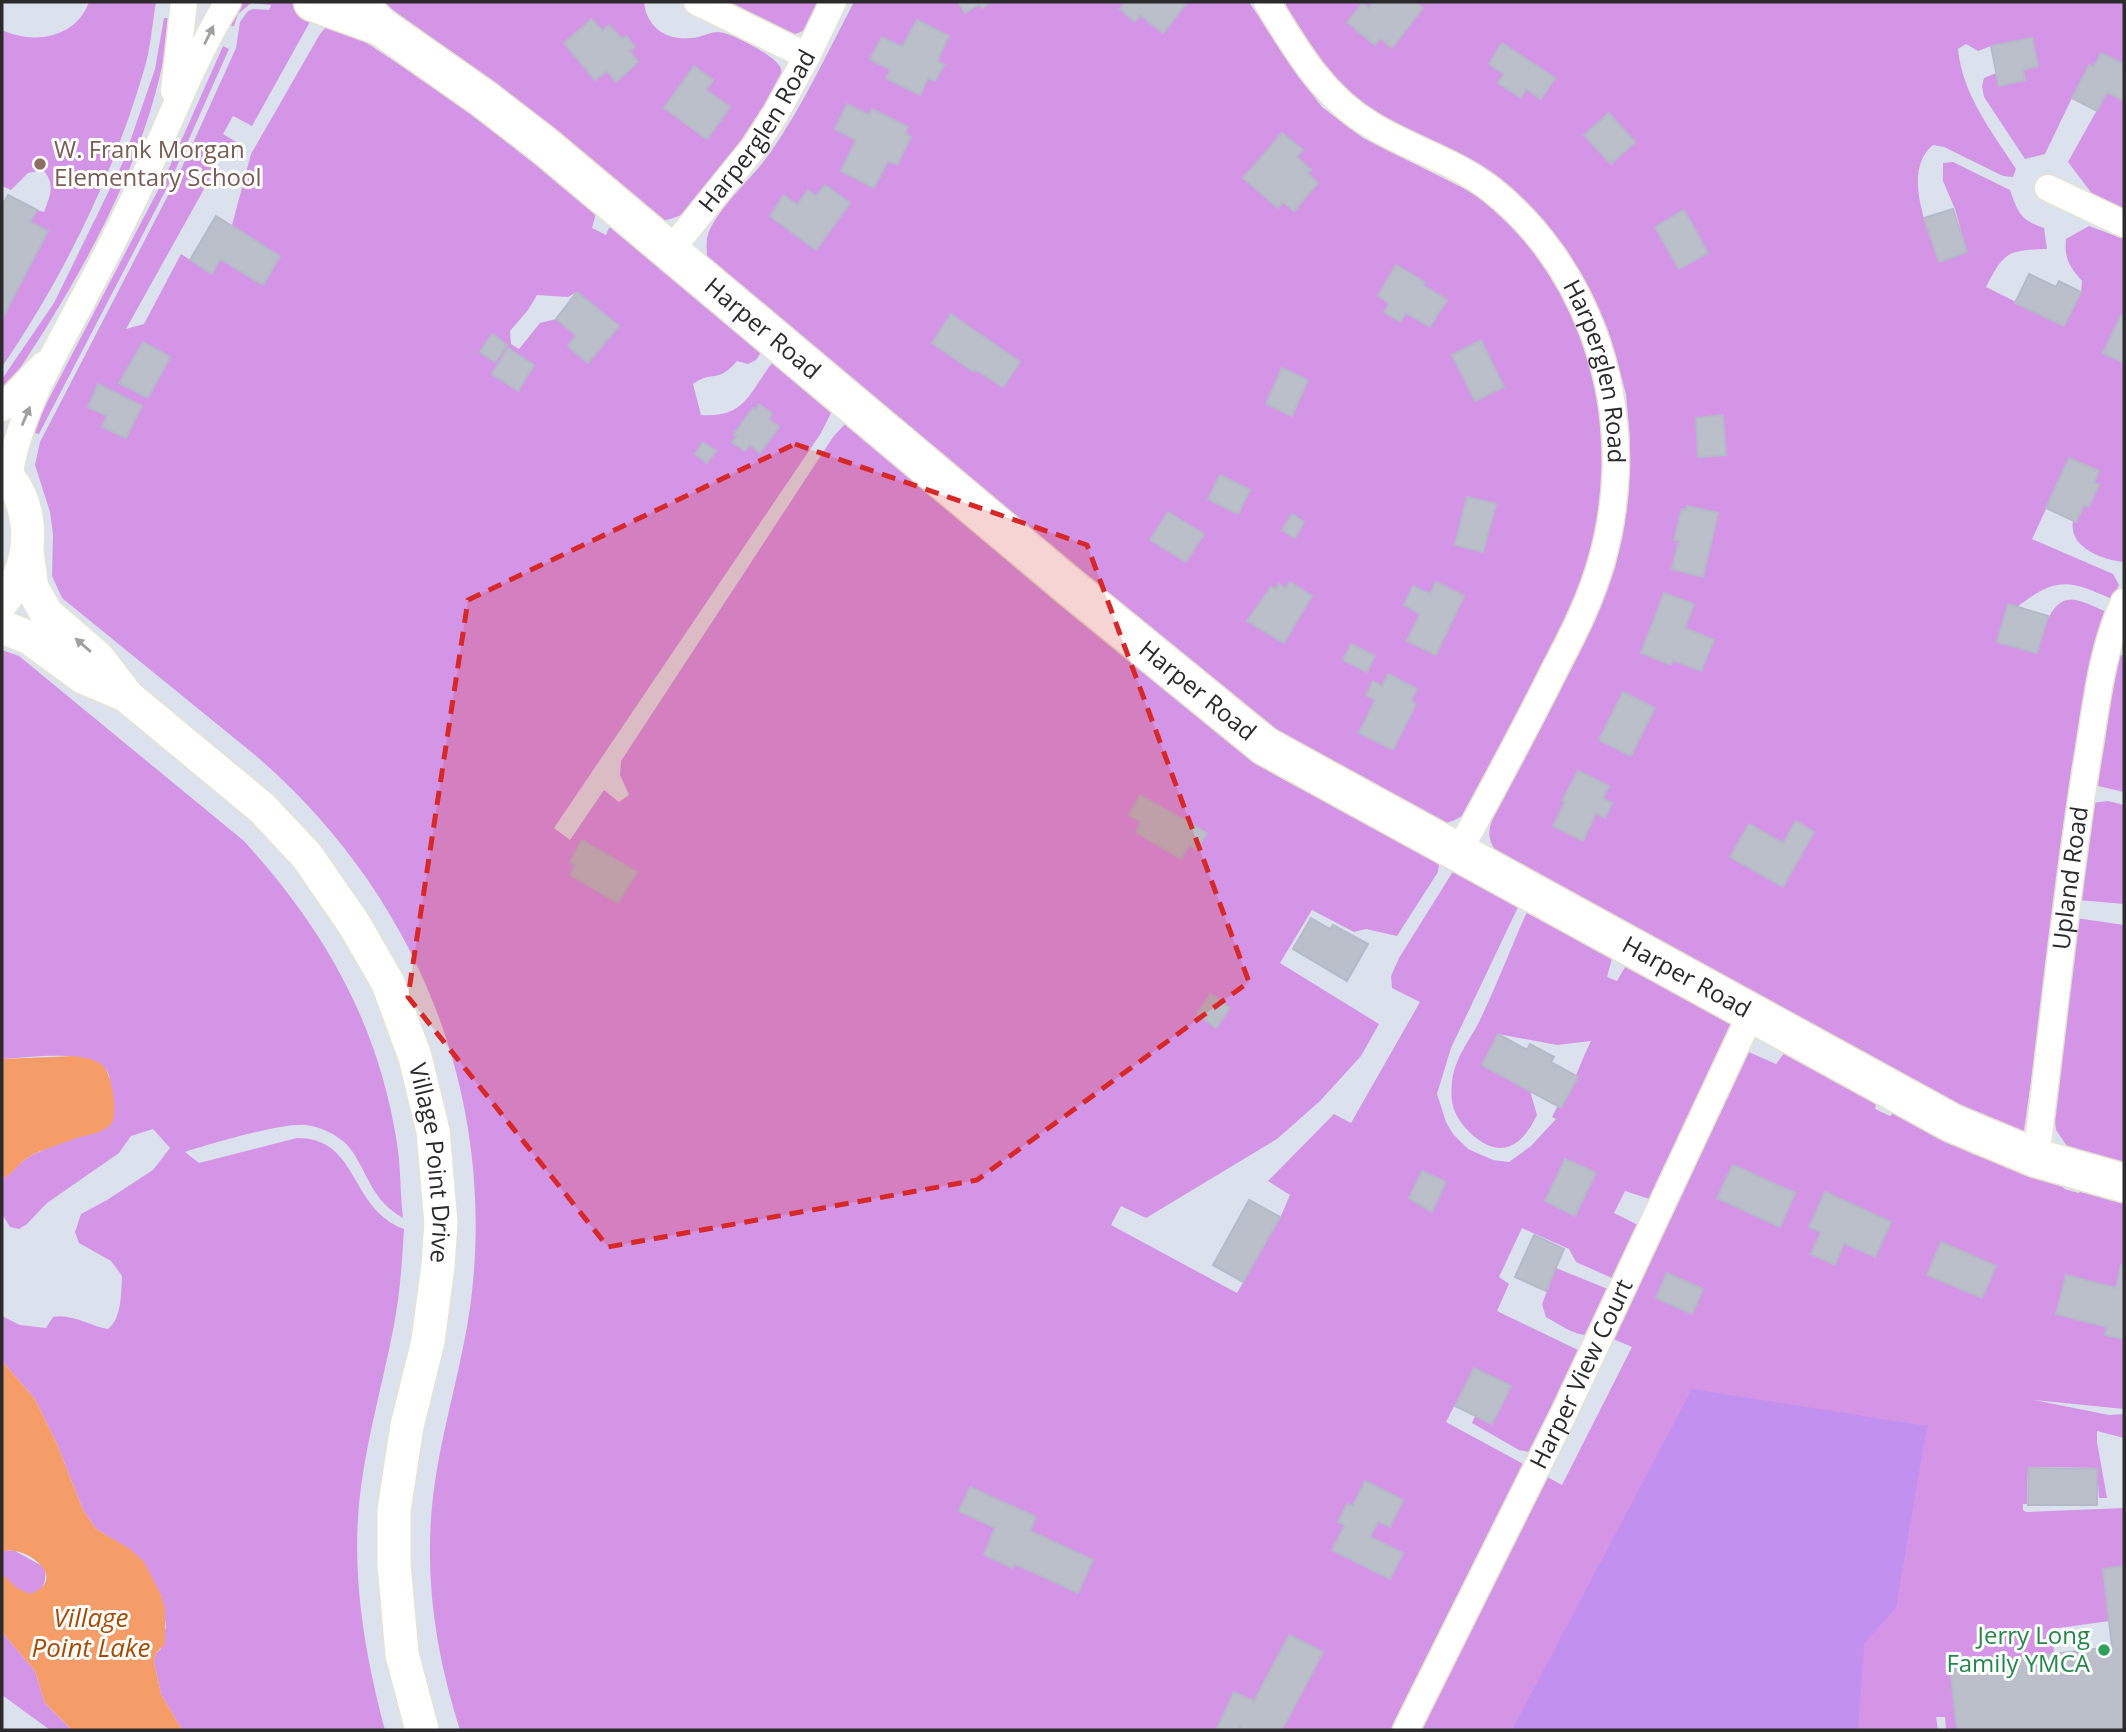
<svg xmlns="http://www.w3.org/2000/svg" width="2126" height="1732" font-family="'Open Sans',sans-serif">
<rect width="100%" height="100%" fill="#dce2ed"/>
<g fill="#d495e7" fill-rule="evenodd">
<path d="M89,2H156C152,24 151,48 144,70C113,176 64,276 2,367V319L48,232L30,222L37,210L44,212C50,196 56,184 43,170L28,173L11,190L2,186V30C34,45 76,38 89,2Z"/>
<path d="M238,2H293L316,11L252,126L233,116L223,134L241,145L237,150L224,152L215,165L213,173L126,329L144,324L181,254L211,273L220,259L263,285L280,256L232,225L251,154L320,34L332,20L503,133L597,209L592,228L606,235L609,228L618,224L761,352L756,360L748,364L737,361C718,384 711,370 693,384L701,415C751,419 751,383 778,357L832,411L821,433L554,828L570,840L604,790L619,802L629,795L620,775L621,761L833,437L845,424L855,422L1440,856L1438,872L1397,936L1366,929L1354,932L1312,910L1280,963L1379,1024L1361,1056L1320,1101L1277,1139L1146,1218L1121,1206L1111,1225L1237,1293L1280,1218L1290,1195L1268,1181L1334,1114L1351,1123L1420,1002L1392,988L1391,976L1399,958L1452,873L1462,867L1519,905L1451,1048L1437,1094L1446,1122L1453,1134L1468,1149L1493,1160L1509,1162L1531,1146L1556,1119L1552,1117L1558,1105L1562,1107C1573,1085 1580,1063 1591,1041L1557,1045L1498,1034L1530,1091L1537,1115C1531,1127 1523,1141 1510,1146C1489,1155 1463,1130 1455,1112C1450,1101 1451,1087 1453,1075C1457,1056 1470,1039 1479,1022C1496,987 1510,950 1526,914L1533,909L1614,951L1607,977L1617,981L1629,960L1729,1014L1730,1028L1726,1042L1776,1064L1788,1048L1878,1097L1875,1109L1890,1116L1897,1109L1974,1155L1977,1152L2060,1180L2064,1189L2079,1193L2084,1187L2124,1196V1409L2034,1400L2109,1415L2124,1414V1438L2097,1431V1442L2107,1498H2099L2097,1468L2028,1467L2027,1504H2023V1510L2026,1512L2124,1508V1566L2103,1569L2109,1621L2052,1629L2054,1654L1950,1666L1957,1730H1946L1945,1717H1936L1938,1730H460C433,1645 422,1563 436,1475C445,1419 462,1364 470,1308C499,1096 416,893 255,755L62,598L52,576L53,534L50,512L35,465L40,442L178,176L236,48L240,22L248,11L253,9L269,10L271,5L251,3L238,14L234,26H225ZM577,292L619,326L588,363L568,346L576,335L556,319L540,323L519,349L511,344L510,331L528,310L537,295L568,297ZM492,335L507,345L495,362L480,352ZM508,349L534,365L518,390L492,374ZM759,404L772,413L768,419L779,427L760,453L750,445L745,451L732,442L753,409L755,410ZM1210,995L1230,1008L1216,1028L1197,1014ZM1422,1172L1446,1182L1432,1211L1419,1205ZM1625,1191L1671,1206L1611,1338L1632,1347L1562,1485L1446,1422L1474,1368L1511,1386L1492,1424L1475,1416L1472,1423L1519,1450L1533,1453L1582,1356L1578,1350L1497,1311L1509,1284L1499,1277L1522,1228L1569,1249L1576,1262L1614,1279L1638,1225L1614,1213Z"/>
<path d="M382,2H644C647,30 670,43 698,37C707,35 714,30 724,33C736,36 778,57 781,69C787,89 738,153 724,169C714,181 698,205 685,213C677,218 665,220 655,223L456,56Z"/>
<path d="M731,2H821L805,30L793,35L781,32Z"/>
<path d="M854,2H1249L1294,70L1322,107L1363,138L1463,188L1492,205L1538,253L1581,325L1604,406L1607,480L1590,578L1473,807C1462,817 1454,822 1440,824L1244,715L707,261C707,250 705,239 710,229C724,201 752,179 770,153C803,106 827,53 854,2Z"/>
<path d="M1286,2H2124V64L2102,53L2072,98L2045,154L2025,159L1984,97L1982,86L1984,78L1996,73L1999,85L2025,80L2023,70L2038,66L2032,38L1991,46L1978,51L1966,44L1958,49C1962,94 1992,132 2016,169L2013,177L2003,176L1944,147L1933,145C1901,171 1928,229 1939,262L1967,252L1955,209L1943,181V163L1953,162L2010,190C2018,212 2020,220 2044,228L2047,249C2007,250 2004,252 1986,287L2064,326L2081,292L2082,281C2069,266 2064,258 2066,239L2089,226L2124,239V316L2121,315L2103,352L2124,363V562C2102,560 2068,547 2073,521L2076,522L2084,505L2089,507L2099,486L2094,483L2099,472L2070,458L2032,539L2113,574L2119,585L2112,599C2069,580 2057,576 2017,607L2008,604L1997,642L2037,653C2042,635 2050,594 2076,600C2086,602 2097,608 2107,612L2062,869L2024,1130L2014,1137L1505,865C1486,837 1485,837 1498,805L1595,618L1615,568L1625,519L1630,440L1626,394L1608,330L1580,276L1532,212L1376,117L1325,68L1309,49L1286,6Z"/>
<path d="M164,18H170C156,150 76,287 2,395V379L54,303L123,162L155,69Z"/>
<path d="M223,46L229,49L169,184L39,434L35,433L34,427L166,175Z"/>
<path d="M2107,92L2124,101V214L2096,199L2068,162Z"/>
<path d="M2,650L19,656L244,841C325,930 378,1023 397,1143C401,1168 400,1193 403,1218C372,1200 370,1178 352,1151C343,1137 322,1127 306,1125C284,1122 209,1144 185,1152L199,1163L297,1138C360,1138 348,1208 404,1229C402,1263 400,1296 393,1330C383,1382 368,1434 361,1487C350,1569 364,1651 385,1730H182L161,1694L154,1662L156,1653L161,1649L166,1626L161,1595L111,1538L96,1529L83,1510L57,1444L35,1399L2,1361V1316L20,1325L46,1328L53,1317C71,1313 90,1326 108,1329C122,1318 121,1293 122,1276L111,1261L79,1243L75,1232L81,1214L107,1200L153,1170L170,1148L153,1129L131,1136L119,1153L47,1203L27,1224L19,1229L10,1227L2,1214V1179C12,1174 14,1168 22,1162C39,1148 83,1136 104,1129C105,1118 112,1083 109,1075C100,1046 25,1058 2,1059Z"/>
<path d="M2114,653L2124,656V792L2094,785Z"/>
<path d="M2108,801L2124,805V904L2078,900L2091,803Z"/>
<path d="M2076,918L2124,925V1172L2066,1155L2067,1146L2056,1130L2053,1100Z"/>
<path d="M1556,1268L1615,1292L1593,1335C1575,1337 1561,1325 1546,1317L1542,1304Z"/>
<path d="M3,1550L15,1551L44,1567C47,1577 45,1595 29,1594C20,1594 11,1583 4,1577L2,1574Z"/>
<path d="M2,1632L35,1671L45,1703L72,1730H50L2,1695Z"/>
</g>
<path fill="#c290ef" d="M1692,1389L1927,1426L1896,1608L1864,1643L1858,1730H1512Z"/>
<g fill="#f59d69">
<path d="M75,1056C85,1058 97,1059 104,1067C112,1076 119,1116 111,1124C103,1134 83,1135 71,1140C56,1146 34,1151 22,1162C14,1169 12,1174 2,1179V1059Z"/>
<path d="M2,1361L35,1399L57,1444L83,1510L96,1529L130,1549L144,1562L161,1595L165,1609V1639L164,1645L156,1653L154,1662L161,1694L182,1730H72L45,1703L35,1671L2,1632V1574L17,1588L30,1594C71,1580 25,1543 2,1552Z"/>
</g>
<g fill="#bbbfc9" stroke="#b5bac9" stroke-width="2">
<path d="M958,2H991L982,8L979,4L965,13Z"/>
<path d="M1123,2H1182L1186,4L1163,33L1140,15L1135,22L1120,9L1125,3Z"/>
<path d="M1374,2H1415L1423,8L1392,48L1380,38L1375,45L1347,22L1363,3L1369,8Z"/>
<path d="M592,19L602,31L609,25L622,39L626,36L635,47L629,51L638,62L616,82L607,71L595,80L564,43Z"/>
<path d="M917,20L949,36L937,61L944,65L935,81L928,78L920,95L886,78L891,70L870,59L882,37L902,47Z"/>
<path d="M2032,38L2038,66L2023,70L2025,80L1999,86L1991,46Z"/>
<path d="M1502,43L1555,78L1541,99L1526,89L1521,98L1498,83L1504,74L1489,64Z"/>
<path d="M2101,53L2124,64V101L2107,92L2097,111L2072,98L2089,65L2094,67Z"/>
<path d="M694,66L713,80L706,90L730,107L707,139L664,108Z"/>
<path d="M847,104L869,115L872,109L908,127L905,134L911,137L897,165L888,161L874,188L841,171L856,140L835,129Z"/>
<path d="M1609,113L1635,142L1611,164L1584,135Z"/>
<path d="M1282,133L1303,150L1297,157L1311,170L1308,173L1318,183L1294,211L1283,202L1278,208L1243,178Z"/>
<path d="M825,185L850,203L816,250L770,216L784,195L797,205L808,190L816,196Z"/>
<path d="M8,195L37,210L30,222L48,231L2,319V206Z"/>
<path d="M1953,209L1967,252L1939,262L1924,218Z"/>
<path d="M1684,210L1708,253L1679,269L1655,227Z"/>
<path d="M216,216L280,256L263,285L220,259L212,274L190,260Z"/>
<path d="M1396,265L1425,282L1423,285L1447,300L1430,327L1406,313L1400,322L1384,312L1389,303L1378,296Z"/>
<path d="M2029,274L2056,287L2059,281L2081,292L2064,326L2015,303Z"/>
<path d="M577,292L619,326L588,363L568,346L576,335L556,319Z"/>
<path d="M951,314L1020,362L1003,387L976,370L974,372L932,343Z"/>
<path d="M2121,315L2124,316V363L2103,353Z"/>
<path d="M492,334L507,345L495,362L480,352Z"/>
<path d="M1481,340L1504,387L1475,401L1452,355Z"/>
<path d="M143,342L170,357L148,398L119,383Z"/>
<path d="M508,348L534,365L518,391L492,374Z"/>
<path d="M1282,368L1308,380L1292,416L1266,404Z"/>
<path d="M98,384L142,406L126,438L102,427L107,416L88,407Z"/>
<path d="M759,404L772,414L768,419L779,427L760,453L750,445L745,451L732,442L737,436L734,434L753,408L755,410Z"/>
<path d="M1723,415L1726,455L1698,457L1696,418Z"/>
<path d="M703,442L716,451L707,463L695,454Z"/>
<path d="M2069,458L2099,471L2094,483L2099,485L2088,507L2084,505L2076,522L2046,508Z"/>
<path d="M1220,475L1250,490L1238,514L1208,499Z"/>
<path d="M1467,497L1496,504L1483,552L1455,545Z"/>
<path d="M1687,506L1718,513L1703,577L1672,569L1679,541L1674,540L1682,509L1686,510Z"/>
<path d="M1168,512L1204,534L1186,562L1150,540Z"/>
<path d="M1292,514L1304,522L1295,538L1282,530Z"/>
<path d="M1290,582L1312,596L1284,643L1247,621L1271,587L1276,589L1279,584L1286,589Z"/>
<path d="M1436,582L1464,596L1436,655L1407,641L1420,614L1404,605L1413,586L1430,594Z"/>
<path d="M1664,593L1694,604L1685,628L1714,640L1701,671L1673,660L1671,665L1641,653Z"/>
<path d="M2008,604L2048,616L2037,653L1997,642Z"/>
<path d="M1351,644L1375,656L1367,672L1343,660Z"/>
<path d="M1388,674L1417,689L1411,701L1416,704L1393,750L1359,733L1375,700L1366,695L1373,681L1382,686Z"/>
<path d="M1623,692L1655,708L1631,756L1599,740Z"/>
<path d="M1578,771L1609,786L1603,798L1612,803L1605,818L1596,813L1583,841L1553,826L1565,802L1562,801Z"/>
<path d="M1140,795L1207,833L1197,849L1189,845L1181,859L1136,832L1141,822L1129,815Z"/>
<path d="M1796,821L1814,832L1783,887L1730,857L1749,824L1783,843Z"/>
<path d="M582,840L637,872L618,903L570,875L575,865L570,862Z"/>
<path d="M1311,918L1330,929L1333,925L1368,944L1347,981L1293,949Z"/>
<path d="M1211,994L1230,1008L1216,1028L1197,1014Z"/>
<path d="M1498,1034L1527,1050L1530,1044L1554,1057L1551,1062L1578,1077L1561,1108L1482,1065Z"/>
<path d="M1565,1159L1596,1173L1575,1216L1545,1201Z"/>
<path d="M1733,1165L1795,1193L1780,1227L1717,1198Z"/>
<path d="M1422,1171L1446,1182L1432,1212L1409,1198Z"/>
<path d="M1825,1192L1891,1222L1875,1257L1844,1243L1835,1265L1811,1254L1821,1232L1809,1227Z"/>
<path d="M1249,1200L1280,1217L1243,1282L1213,1265Z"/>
<path d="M1534,1235L1564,1249L1546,1291L1515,1277Z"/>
<path d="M1941,1242L1996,1266L1982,1298L1927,1275Z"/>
<path d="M2121,1265L2124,1266V1339L2105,1335L2107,1327L2056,1314L2066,1275L2116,1288Z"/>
<path d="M1667,1273L1703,1289L1692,1314L1656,1298Z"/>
<path d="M1474,1368L1511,1386L1492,1424L1455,1406Z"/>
<path d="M2029,1468L2097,1469V1505H2028Z"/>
<path d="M1365,1481L1403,1500L1390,1527L1378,1521L1370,1537L1403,1553L1390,1579L1332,1550L1345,1525L1338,1522L1347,1504L1353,1506Z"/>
<path d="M970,1487L1036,1517L1030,1531L1093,1560L1078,1593L1015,1564L1013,1568L984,1555L995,1528L959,1511Z"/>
<path d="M2124,1566V1730H1957L1950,1666L2112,1647L2103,1569Z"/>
<path d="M1289,1635L1323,1652L1282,1730H1240V1727L1238,1730H1216L1234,1692L1254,1701Z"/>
</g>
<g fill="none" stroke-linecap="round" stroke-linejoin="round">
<defs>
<g id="minor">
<path d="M697,2L807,56"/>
<path id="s1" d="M1267,2C1296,49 1322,96 1371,125C1410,149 1455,161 1492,190C1537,226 1571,275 1592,329C1627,421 1623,523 1583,612C1572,638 1558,662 1546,687C1518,742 1489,796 1459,851"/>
<path d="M174,91L184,2"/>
<path d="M2048,188L2124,224"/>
<path id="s2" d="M670,251L754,147L776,113L807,56L833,2"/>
<path d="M2,408L43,365"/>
<path d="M9,478C18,417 50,361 79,307C97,273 115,238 132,203C165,136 189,66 228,2"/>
<path id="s3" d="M2036,1158C2053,1026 2066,893 2087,762C2096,709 2101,651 2124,602"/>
<path id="s4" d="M1406,1730L1564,1413L1751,1014"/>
</g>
<g id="tertiary">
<path d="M2,471C31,498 34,545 18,579C14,587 7,595 2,602"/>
<path id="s5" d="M27,552L32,588L47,614L98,658L128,697L262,808L307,856L354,924L388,983L415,1057L433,1131L441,1223L438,1266L428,1341L407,1426L394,1510V1564L402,1654L422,1730"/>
<path d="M2,627L28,637L83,677L123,694"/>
</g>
<g id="secondary">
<path d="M313,2L380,26"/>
<path id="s6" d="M356,2L380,26L484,99L546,147L1070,587L1265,746L1952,1123L2036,1158L2124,1183"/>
</g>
</defs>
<use href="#minor" stroke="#e4e3d1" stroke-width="29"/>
<use href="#tertiary" stroke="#e4e3d1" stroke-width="36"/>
<use href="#secondary" stroke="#e4e3d1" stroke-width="41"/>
<use href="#minor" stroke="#fff" stroke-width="26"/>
<use href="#tertiary" stroke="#fff" stroke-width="33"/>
<use href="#secondary" stroke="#fff" stroke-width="38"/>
</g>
<defs><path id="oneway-solid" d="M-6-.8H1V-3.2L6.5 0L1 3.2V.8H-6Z" transform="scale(1.75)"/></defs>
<g fill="#a0a0a0">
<use href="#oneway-solid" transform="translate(209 35) rotate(-64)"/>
<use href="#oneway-solid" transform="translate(26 416) rotate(-67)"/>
<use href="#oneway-solid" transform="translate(83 645) rotate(-139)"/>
</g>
<path fill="#d62828" fill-opacity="0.2" stroke="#d62828" stroke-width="5" stroke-dasharray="14 9" stroke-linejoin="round" d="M795,444L1087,545L1249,982L977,1180L608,1247L408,997L468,600Z"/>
<circle fill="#8d6e63" stroke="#fff" stroke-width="2.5" cx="40" cy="164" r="7"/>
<circle fill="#2e9e5b" stroke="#fff" stroke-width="2.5" cx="2104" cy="1650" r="7"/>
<g text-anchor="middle" stroke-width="6" stroke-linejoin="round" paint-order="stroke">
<g font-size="24" fill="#2b2b2b" stroke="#fff">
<text dy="8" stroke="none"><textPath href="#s2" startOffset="149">Harperglen Road</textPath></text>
<text dy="8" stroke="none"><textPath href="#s6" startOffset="522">Harper Road</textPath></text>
<text dy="8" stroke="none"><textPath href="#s1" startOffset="516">Harperglen Road</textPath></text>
<text dy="8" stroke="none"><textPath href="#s6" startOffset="1088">Harper Road</textPath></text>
<text dy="8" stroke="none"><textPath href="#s3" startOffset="282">Upland Road</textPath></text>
<text dy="8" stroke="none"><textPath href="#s6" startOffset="1656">Harper Road</textPath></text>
<text dy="8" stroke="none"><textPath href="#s5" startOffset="760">Village Point Drive</textPath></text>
<text dy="8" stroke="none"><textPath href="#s4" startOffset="397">Harper View Court</textPath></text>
</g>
<g font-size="24" fill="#785e54" stroke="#fff" text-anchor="start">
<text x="54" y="158">W. Frank Morgan<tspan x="54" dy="28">Elementary School</tspan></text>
</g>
<g font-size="24" fill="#27864d" stroke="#fff" text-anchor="end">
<text x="2090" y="1644">Jerry Long<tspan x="2090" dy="28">Family YMCA</tspan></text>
</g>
<g font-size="26" font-style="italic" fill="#a44c06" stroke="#fff">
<text x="91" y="1627">Village<tspan x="91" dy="30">Point Lake</tspan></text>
</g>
</g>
<rect width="2126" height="1732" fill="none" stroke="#2b2b2b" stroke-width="7"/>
</svg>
